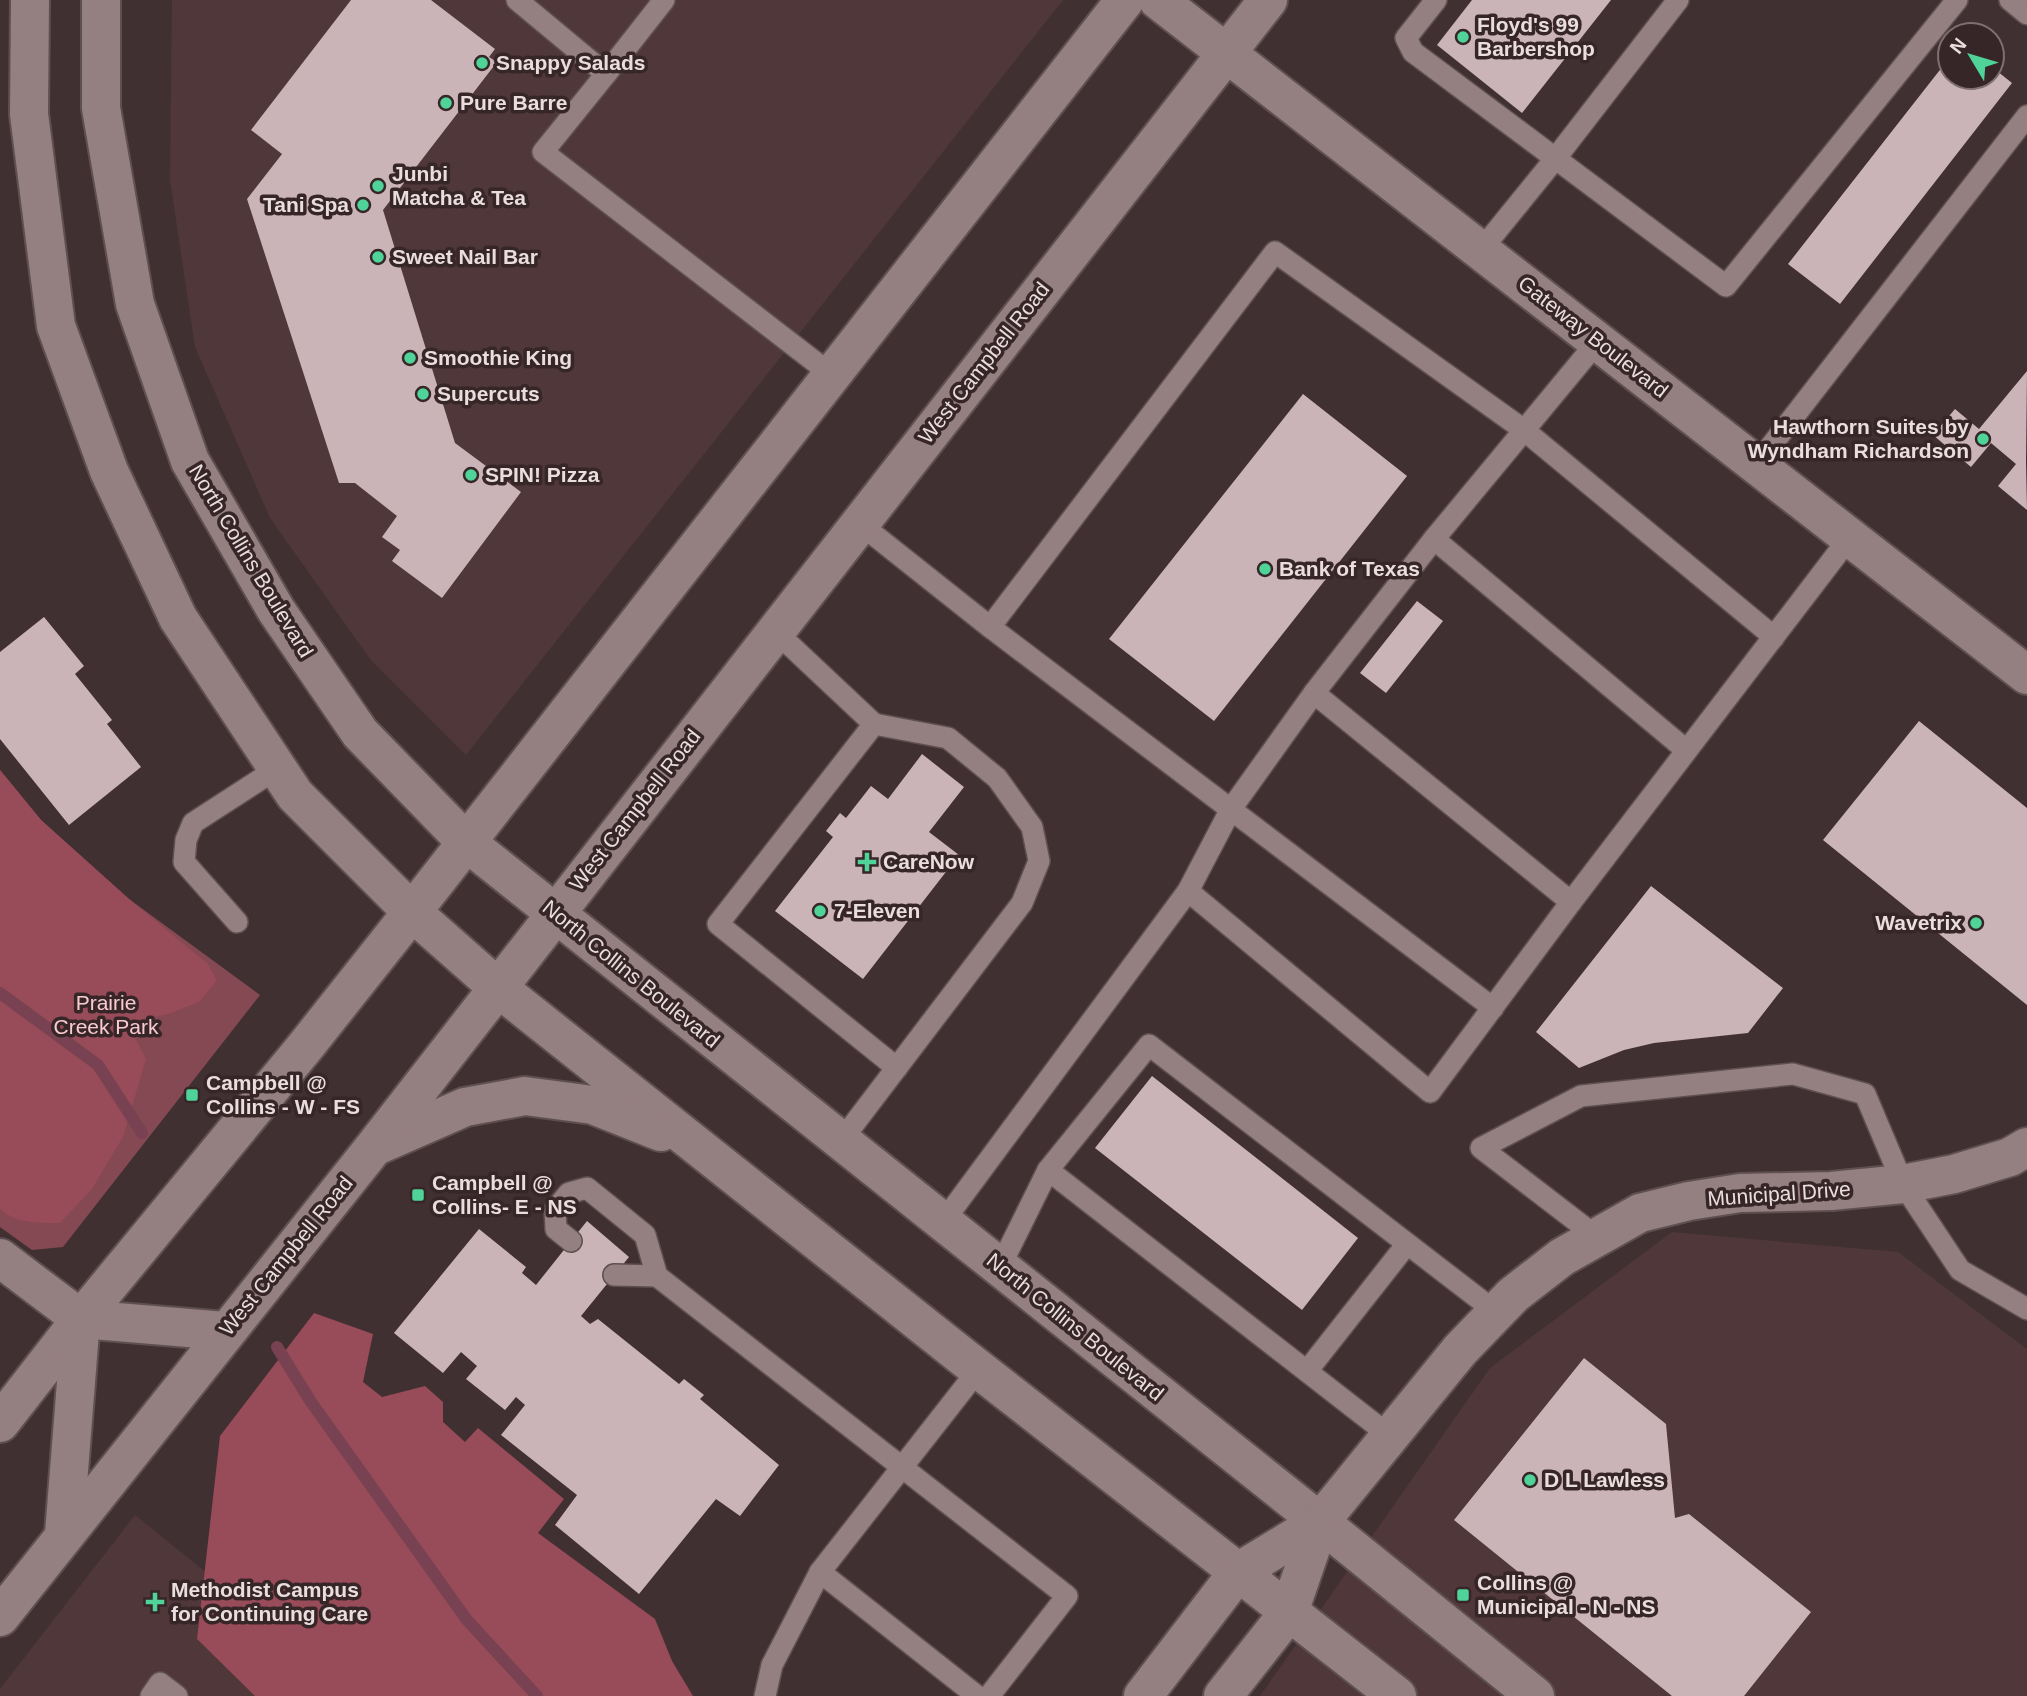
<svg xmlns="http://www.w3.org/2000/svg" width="2027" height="1696" font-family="Arial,sans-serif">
<rect width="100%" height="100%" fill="#413032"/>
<g fill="#4f373a">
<path d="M172,0H1063L466,755L370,659L270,518L195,347L170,180Z"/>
<path d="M1672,1232L1898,1252L2027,1349V1696H1260L1490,1368Z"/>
<path d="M135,1515L359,1696H0V1689Z"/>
</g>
<path fill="#844952" d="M0,770L41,820L129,899L260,995L63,1247L32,1250L0,1227Z"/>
<g fill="#984b58">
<path d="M0,770L41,820L129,899L207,963L217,980L199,1002L169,1014L127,1022L146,1059L123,1137L92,1189L60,1223C37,1223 17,1224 0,1209Z"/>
<path d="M314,1313L373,1334L363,1382L382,1397L425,1386L443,1402V1422L465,1442L478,1428L564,1499L538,1533L655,1619L672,1661L693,1696H255L197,1639L220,1436Z"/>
</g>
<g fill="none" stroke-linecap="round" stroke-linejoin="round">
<g stroke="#784252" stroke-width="12">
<path d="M0,993L98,1065L142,1133"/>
<path d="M277,1347L311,1402L467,1620L537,1696"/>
</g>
</g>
<g fill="#cbb4b7">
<path d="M351,0H431L495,49L489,57L497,62L383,210L455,443L521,492L442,598L392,561L400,550L382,537L397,516L355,483H339L247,199L282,154L251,130Z"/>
<path d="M1472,0H1611L1522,113L1437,45Z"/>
<path d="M1950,57V77H1992V67L2012,83L1840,304L1788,264Z"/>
<path d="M2027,371L2026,462L2027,510L1998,486L2016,464L1991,443L1971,467L1933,435L1955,409L1979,429Z"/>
<path d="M1303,394L1407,476L1214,721L1109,639Z"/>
<path d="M1417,601L1443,621L1386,693L1360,673Z"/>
<path d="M44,617L84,666L75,674L112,720L107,724L141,767L69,825L0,739V652Z"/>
<path d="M1919,721L2027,808V1005L1823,840Z"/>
<path d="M922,754L964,787L929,832L959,855L863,979L775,911L833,837L826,831L840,813L846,818L871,786L888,799Z"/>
<path d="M1651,886L1783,988L1748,1033L1654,1043L1624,1050L1579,1068L1536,1032Z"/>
<path d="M1152,1076L1358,1238L1302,1310L1095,1148Z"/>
<path d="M587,1221L629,1257L581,1316L590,1324L598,1319L679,1384L684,1379L704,1395L700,1399L779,1465L740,1516L716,1499L639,1594L555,1525L577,1495L501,1435L525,1405L516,1397L505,1410L466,1379L477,1366L461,1352L443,1373L394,1333L479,1229L526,1267L522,1273L536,1285Z"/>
<path d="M1584,1358L1666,1424L1675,1518L1689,1514L1811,1612L1744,1696H1672L1454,1520Z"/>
</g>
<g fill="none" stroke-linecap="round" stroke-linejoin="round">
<defs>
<g id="lane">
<path d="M517,0L606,74L543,152L832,375"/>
<path d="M1436,0L1406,38L1413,52L1726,286L1957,0"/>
<path d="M2010,0L2027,14"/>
<path d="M606,74L664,0"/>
<path d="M1481,250L1555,159L1678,0"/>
<path d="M1757,464L2027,116"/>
<path d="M859,523L990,627L1275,252L1524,430L1774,637"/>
<path d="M1434,539L1686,750"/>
<path d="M990,627L1493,1008"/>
<path d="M775,631L874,724"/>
<path d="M1188,891L1231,809L1314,693"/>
<path d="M1571,902L1850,537"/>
<path d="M237,922L184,862L186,840L193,823L278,768"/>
<path d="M841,1141L1022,903L1039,861L1032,827L997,778L948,738L874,724L718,924L897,1068"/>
<path d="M943,1222L1188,891L1430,1092L1571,902L1314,693L1434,539L1598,341"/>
<path d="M1597,1237L1481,1148L1581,1096L1793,1074L1865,1094L1903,1184L1960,1270L2027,1309"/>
<path d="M571,1241L556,1229L555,1210L569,1193L587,1188L645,1235L657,1276L1067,1596L989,1696"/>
<path d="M1000,1267L1048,1170"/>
<path d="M614,1275L657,1276"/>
<path d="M1307,1371L1407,1244"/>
<path d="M1390,1436L1048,1170L1149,1045L1496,1312"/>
<path d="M820,1572L977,1696"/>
<path d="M151,1696L160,1683L177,1696"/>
<path d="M765,1696L772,1665L820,1572L979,1369"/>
</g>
<path id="street" d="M1158,0L2027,675"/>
<g id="secondary">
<path d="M30,0L29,114L56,326L109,471L178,618L295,795L412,912L497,987L963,1357L1397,1696"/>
<path d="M101,0V108L135,304L190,461L276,610L360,733L466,842L1320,1522L1535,1696"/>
<path d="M376,1146L465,1107L525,1096L593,1105L661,1132"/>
<path d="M0,1258L81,1319"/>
<path d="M81,1319L225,1331"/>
<path d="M0,1423L81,1319L305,1047L412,912L1125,0"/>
<path d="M64,1534L81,1319"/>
<path d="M0,1617L374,1147L1268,0"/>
<path d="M1143,1696L1238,1572L1320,1522L1460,1350L1513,1295L1562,1257L1640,1213L1689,1201L1740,1193L1831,1191L1903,1184L1954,1174L2010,1157L2027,1147"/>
<path d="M1223,1696L1289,1612L1320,1522"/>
</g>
</defs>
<use href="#lane" stroke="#5e4f51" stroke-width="24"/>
<use href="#street" stroke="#5e4f51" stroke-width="42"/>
<use href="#secondary" stroke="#5e4f51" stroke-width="42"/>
<use href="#lane" stroke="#947f81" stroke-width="21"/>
<use href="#street" stroke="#947f81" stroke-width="38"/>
<use href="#secondary" stroke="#947f81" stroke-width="38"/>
</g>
<g fill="#4fd399" stroke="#372628" stroke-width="2.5">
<circle cx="1463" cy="37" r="7"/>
<circle cx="482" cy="63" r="7"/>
<circle cx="446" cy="103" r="7"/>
<circle cx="378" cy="186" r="7"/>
<circle cx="363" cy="205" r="7"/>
<circle cx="378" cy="257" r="7"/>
<circle cx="410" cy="358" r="7"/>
<circle cx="423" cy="394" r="7"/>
<circle cx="1983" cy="439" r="7"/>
<circle cx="471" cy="475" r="7"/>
<circle cx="1265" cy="569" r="7"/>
<path d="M863.5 851.5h7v7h7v7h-7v7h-7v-7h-7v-7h7z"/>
<circle cx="820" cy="911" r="7"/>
<circle cx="1976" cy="923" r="7"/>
<rect x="185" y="1088" width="14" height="14" rx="3.5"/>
<rect x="411" y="1188" width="14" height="14" rx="3.5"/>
<circle cx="1530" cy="1480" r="7"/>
<rect x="1456" y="1588" width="14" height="14" rx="3.5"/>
<path d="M151.5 1591.5h7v7h7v7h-7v7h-7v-7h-7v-7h7z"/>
</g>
<g text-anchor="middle" stroke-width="7" stroke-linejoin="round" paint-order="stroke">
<g font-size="21" font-weight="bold" fill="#e9ddde" stroke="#372628" text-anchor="start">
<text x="1477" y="32">Floyd's 99<tspan x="1477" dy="24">Barbershop</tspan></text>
<text x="496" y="70">Snappy Salads</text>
<text x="460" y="110">Pure Barre</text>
<text x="392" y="181">Junbi<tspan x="392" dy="24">Matcha &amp; Tea</tspan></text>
<text x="349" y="212" text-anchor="end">Tani Spa</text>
<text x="392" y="264">Sweet Nail Bar</text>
<text x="424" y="365">Smoothie King</text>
<text x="437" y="401">Supercuts</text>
<text x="1969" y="434" text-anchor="end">Hawthorn Suites by<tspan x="1969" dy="24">Wyndham Richardson</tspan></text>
<text x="485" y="482">SPIN! Pizza</text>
<text x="1279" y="576">Bank of Texas</text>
<text x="883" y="869">CareNow</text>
<text x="834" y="918">7-Eleven</text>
<text x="1962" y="930" text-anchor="end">Wavetrix</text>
<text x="206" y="1090">Campbell @<tspan x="206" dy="24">Collins - W - FS</tspan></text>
<text x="432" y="1190">Campbell @<tspan x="432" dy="24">Collins- E - NS</tspan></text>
<text x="1544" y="1487">D L Lawless</text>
<text x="1477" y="1590">Collins @<tspan x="1477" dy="24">Municipal - N - NS</tspan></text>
<text x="171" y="1597">Methodist Campus<tspan x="171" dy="24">for Continuing Care</tspan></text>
</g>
<g font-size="21" fill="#e9ddde" stroke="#372628">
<text transform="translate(1593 337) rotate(38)" y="7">Gateway Boulevard</text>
<text transform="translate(984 363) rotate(-52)" y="7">West Campbell Road</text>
<text transform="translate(251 561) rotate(59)" y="7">North Collins Boulevard</text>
<text transform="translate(635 810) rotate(-52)" y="7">West Campbell Road</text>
<text transform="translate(631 974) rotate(39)" y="7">North Collins Boulevard</text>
<text transform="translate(1779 1194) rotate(-4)" y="7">Municipal Drive</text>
<text transform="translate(286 1256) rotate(-51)" y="7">West Campbell Road</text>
<text transform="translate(1075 1327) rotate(39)" y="7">North Collins Boulevard</text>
</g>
<g font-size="21" fill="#f9cacf" stroke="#372628">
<text x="106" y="1010">Prairie<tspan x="106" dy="24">Creek Park</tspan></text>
</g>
</g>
<g transform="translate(1971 56) rotate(308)"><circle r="33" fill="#372628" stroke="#7e6f71" stroke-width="2"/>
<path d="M0-5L12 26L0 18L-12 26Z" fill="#4fd399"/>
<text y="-10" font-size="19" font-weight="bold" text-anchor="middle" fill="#e9ddde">N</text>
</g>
</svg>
